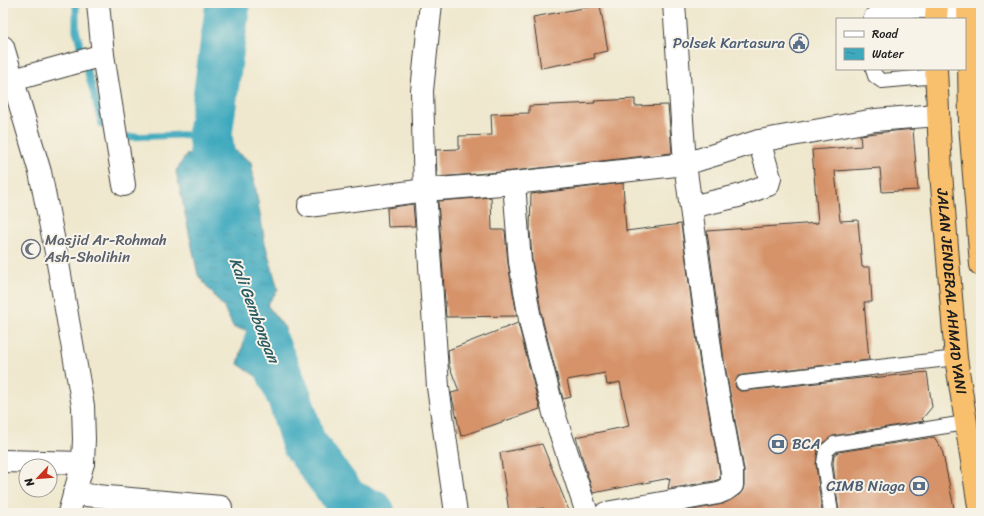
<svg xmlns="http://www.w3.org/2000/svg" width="984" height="516" font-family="Sriracha,sans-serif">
<defs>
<pattern id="water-ripples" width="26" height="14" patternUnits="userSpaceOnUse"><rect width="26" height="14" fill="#3ea9be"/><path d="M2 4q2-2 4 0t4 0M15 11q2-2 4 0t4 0" fill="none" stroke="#33899a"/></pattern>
</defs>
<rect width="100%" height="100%" fill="#f7f3e8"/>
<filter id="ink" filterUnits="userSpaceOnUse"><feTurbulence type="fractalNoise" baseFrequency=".025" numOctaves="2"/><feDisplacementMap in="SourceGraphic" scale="8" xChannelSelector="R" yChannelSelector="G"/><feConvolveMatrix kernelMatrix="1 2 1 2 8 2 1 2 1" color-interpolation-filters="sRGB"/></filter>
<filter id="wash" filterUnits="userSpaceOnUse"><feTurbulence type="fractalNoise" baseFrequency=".012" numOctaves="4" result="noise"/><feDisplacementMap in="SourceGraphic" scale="16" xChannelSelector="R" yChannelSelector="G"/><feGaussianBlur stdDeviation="0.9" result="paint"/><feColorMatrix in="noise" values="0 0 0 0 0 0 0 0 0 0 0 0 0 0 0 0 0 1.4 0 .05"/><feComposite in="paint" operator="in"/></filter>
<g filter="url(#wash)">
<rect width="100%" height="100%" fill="#efe8ce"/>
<path fill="url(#water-ripples)" stroke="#2d626d" d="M212,151H236L251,162L265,243L278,290L267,305L285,328L290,399L238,364L247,330L234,328L224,308L198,275L176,171L186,155Z"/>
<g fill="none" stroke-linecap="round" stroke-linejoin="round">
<g stroke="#3ea9be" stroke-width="7">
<path d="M76,3V30L102,124"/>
<path d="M128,137L210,134"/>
</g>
<g stroke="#3ea9be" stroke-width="45">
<path d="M224,211L212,151L210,134L228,3"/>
<path d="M266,342L290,399L303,442L347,501L373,513"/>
</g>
</g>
<g id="blocks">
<g fill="#d69369">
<path d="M600,5L608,51L594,54L595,58L541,68L533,17Z"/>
<path d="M635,99V106L668,105L672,153L513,171L437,177L436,150L459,149V136L492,135L491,114L529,113V106L595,103L594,101Z"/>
<path d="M913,129L918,190L882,192L880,168L835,171L840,221L858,220L862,267H870L872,302H864L869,360L742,375L738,376L735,384L736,388L740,391H744L871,377V378L927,372L932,407L922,419L924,421L833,436L820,445L818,450L816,464L822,513H677L723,504L739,495L743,490L744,485V470L724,360L707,231L818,223L812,150L861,146L860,135L876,133Z"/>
<path d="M623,183L626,231L681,224L700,364L720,473V479L714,481L668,489L670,478L593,493L576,437L629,426L620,382L607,385L605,373L567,380L571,397L563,399L543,322L532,260L530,230L531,194Z"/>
<path d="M491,197L492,230H505L508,264L517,316L446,317L438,201Z"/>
<path d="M413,204L415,226L388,227L387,208Z"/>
<path d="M518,323L540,409L461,436L451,393L459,391L449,365L448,350Z"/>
<path d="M934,437L942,449L955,513H839L833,463L834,455L838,452Z"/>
<path d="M542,444L570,513H545L544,508L509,512L500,453Z"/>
</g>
</g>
</g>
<g filter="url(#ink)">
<use href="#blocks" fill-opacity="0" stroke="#3c3b37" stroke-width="1"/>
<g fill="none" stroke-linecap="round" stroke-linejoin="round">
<defs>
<g id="lane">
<path d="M870,19L872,15L880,11H937"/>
<path d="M873,69L875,76L882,81L937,76"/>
<path d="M743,383L956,358"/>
<path d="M831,513L824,463L826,451L834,444L965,423"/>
</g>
<g id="street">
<path d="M98,3L103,55"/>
<path d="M431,3L422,91L425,190L438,387L456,513"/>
<path d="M937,11L981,12"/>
<path d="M3,47L40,172L56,252L83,406L84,439L83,463L69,513"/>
<path d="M13,80L103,55L124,185"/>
<path d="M514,183L520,262L531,325L555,417L587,513"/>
<path d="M309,206L425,190L514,183L685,164L759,141L875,120L938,115"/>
<path d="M691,207L738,196L768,185L770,178L759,141"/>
<path d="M3,461L83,463"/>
<path d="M74,494L221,507"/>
<path d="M606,513L718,493L725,490L732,485V472L712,362L685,164L674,3"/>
</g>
<g id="highway">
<path d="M968,3L970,124L981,265"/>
<path d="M936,19L937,3"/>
<path id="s1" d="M936,69L941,173L956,358L980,513"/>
</g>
</defs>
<use href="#lane" stroke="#3c3b37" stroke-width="16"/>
<use href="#street" stroke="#3c3b37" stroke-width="24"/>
<use href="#highway" stroke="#3c3b37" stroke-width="24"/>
<use href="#lane" stroke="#fff" stroke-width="14"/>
<use href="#street" stroke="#fff" stroke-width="22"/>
<use href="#highway" stroke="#f8bf6c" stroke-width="22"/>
</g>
</g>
<defs>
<symbol id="civic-ring" viewBox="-11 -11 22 22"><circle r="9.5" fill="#f7f3e8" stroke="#5c6f8a" stroke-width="1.5"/><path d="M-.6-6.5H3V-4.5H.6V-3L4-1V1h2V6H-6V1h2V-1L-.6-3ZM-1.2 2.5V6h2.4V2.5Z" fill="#5c6f8a"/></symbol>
<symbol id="mosque-ring" viewBox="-11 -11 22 22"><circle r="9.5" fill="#f7f3e8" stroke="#6b7280" stroke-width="1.5"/><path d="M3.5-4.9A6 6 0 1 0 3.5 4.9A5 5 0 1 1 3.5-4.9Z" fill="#6b7280"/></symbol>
<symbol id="bank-ring" viewBox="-11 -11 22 22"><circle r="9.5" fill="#f7f3e8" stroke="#5c6f8a" stroke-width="1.5"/><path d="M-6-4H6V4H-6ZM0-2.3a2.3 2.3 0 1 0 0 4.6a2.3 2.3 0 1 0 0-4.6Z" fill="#5c6f8a"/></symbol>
</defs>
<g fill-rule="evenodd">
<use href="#civic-ring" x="788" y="32" width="22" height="22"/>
<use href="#mosque-ring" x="20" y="238" width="22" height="22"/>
<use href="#bank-ring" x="767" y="433" width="22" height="22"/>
<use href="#bank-ring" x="908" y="475" width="22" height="22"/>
</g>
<g text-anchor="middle" stroke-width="4" stroke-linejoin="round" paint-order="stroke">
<g font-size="15" fill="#4e5e75" stroke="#f7f3e8" text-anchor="end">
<text x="785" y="48">Polsek Kartasura</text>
<text x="792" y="449" text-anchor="start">BCA</text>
<text x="905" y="491">CIMB Niaga</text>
</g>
<g font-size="15" fill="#5b616d" stroke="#f7f3e8" text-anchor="start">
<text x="45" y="245">Masjid Ar-Rohmah<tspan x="45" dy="17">Ash-Sholihin</tspan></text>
</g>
<g font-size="15" fill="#1c1c1c" stroke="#f7f3e8">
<text dy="5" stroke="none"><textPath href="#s1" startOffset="223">JALAN JENDERAL AHMAD YANI</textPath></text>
</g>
<g font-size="16" font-style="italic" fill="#2b5b65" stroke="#f7f3e8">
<text transform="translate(255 310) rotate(69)" y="6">Kali Gembongan</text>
</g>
</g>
<rect width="984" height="516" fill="none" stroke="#f7f3e8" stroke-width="16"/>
<rect x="836" y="18" width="130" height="52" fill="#f7f3e8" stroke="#9f9d96"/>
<rect x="844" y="31" width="20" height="6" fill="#ffffff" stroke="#9f9d96"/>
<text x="872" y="38" font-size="12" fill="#1c1c1c">Road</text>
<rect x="844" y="48" width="20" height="12" fill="url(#water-ripples)" stroke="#9f9d96"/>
<text x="872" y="58" font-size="12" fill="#1c1c1c">Water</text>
<g transform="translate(38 478) rotate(244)"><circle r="19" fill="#f7f3e8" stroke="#9f9d96"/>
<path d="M0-3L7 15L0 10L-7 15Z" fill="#c8321e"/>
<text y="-6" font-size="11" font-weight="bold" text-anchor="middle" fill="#1c1c1c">N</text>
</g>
</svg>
